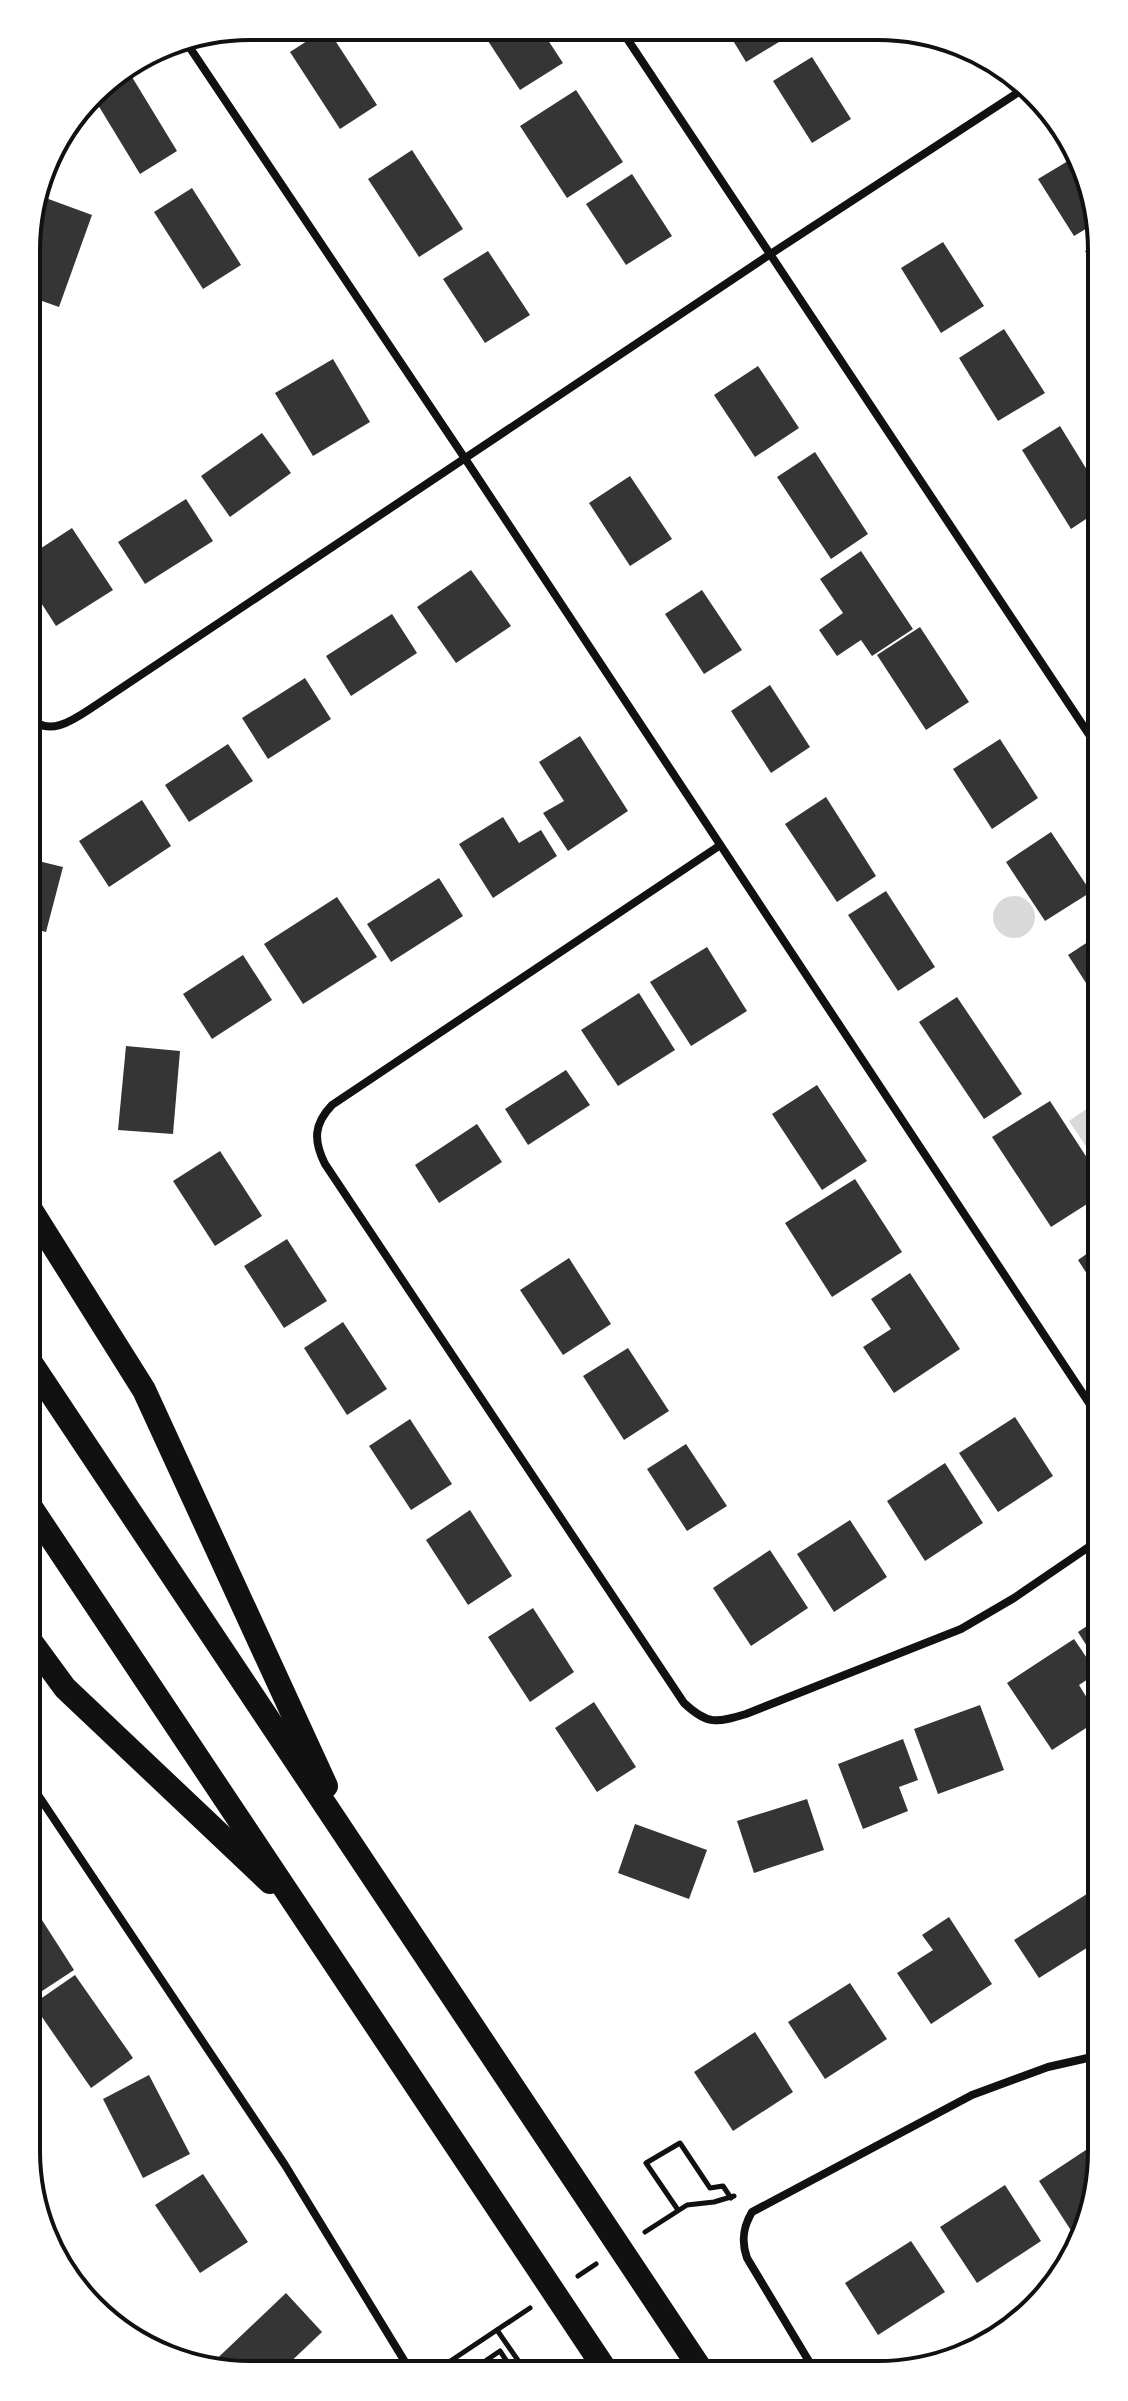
<svg xmlns="http://www.w3.org/2000/svg" width="1128" height="2401" font-family="'PT Sans Narrow',sans-serif">
<rect width="100%" height="100%" fill="#fff"/>
<g fill="#d9d9d9">
<circle cx="1014" cy="917" r="21"/>
<path d="M1088,1108L1098,1123V1158L1095,1160L1069,1121Z"/>
</g>
<g fill="#353535">
<path d="M479,27L540,28L563,63L520,90Z"/>
<path d="M327,28L377,105L340,129L290,52Z"/>
<path d="M726,29H784L789,36L746,62Z"/>
<path d="M812,57L851,119L812,143L773,81Z"/>
<path d="M129,72L177,151L140,174L92,95Z"/>
<path d="M576,90L623,162L567,198L520,126Z"/>
<path d="M412,150L463,229L419,257L368,179Z"/>
<path d="M1073,158L1094,191V224L1074,236L1038,179Z"/>
<path d="M632,174L672,236L626,265L586,204Z"/>
<path d="M192,188L241,265L203,289L154,212Z"/>
<path d="M43,197L92,215L59,307L28,296V239Z"/>
<path d="M943,242L984,306L941,333L901,268Z"/>
<path d="M1094,245L1095,267L1085,251Z"/>
<path d="M488,251L530,315L485,343L443,279Z"/>
<path d="M1004,329L1045,393L998,421L959,358Z"/>
<path d="M333,359L370,422L313,456L275,393Z"/>
<path d="M758,366L799,428L755,457L714,395Z"/>
<path d="M1060,426L1095,483V513L1071,529L1022,450Z"/>
<path d="M262,433L291,473L230,517L201,476Z"/>
<path d="M815,452L868,534L831,559L777,477Z"/>
<path d="M630,476L672,539L630,566L589,503Z"/>
<path d="M186,499L213,541L145,584L118,542Z"/>
<path d="M72,528L113,590L56,626L29,584V556Z"/>
<path d="M861,551L913,629L872,656L861,640L837,656L819,630L843,613L820,579Z"/>
<path d="M471,570L511,626L456,663L417,607Z"/>
<path d="M702,590L742,650L704,674L665,614Z"/>
<path d="M392,614L417,653L351,696L326,656Z"/>
<path d="M920,627L969,702L926,730L877,655Z"/>
<path d="M305,678L331,719L268,759L242,718Z"/>
<path d="M770,685L810,747L771,773L731,711Z"/>
<path d="M580,736L628,811L568,851L543,813L564,801L539,762Z"/>
<path d="M1000,739L1038,798L992,829L953,769Z"/>
<path d="M228,744L253,781L189,822L165,785Z"/>
<path d="M826,797L876,876L837,902L785,824Z"/>
<path d="M142,800L171,846L109,887L79,841Z"/>
<path d="M503,817L519,843L541,830L557,856L493,898L459,844Z"/>
<path d="M1051,832L1091,892L1045,921L1006,862Z"/>
<path d="M30,859L63,867L46,932L30,928Z"/>
<path d="M439,878L463,916L391,962L367,924Z"/>
<path d="M886,891L935,967L898,991L848,915Z"/>
<path d="M337,897L377,957L303,1004L264,944Z"/>
<path d="M1097,936V1000L1068,955Z"/>
<path d="M707,947L747,1011L691,1046L650,982Z"/>
<path d="M243,955L272,1000L212,1039L183,994Z"/>
<path d="M639,993L675,1050L618,1086L581,1030Z"/>
<path d="M957,997L1022,1094L984,1119L919,1022Z"/>
<path d="M126,1046L180,1051L173,1134L118,1130Z"/>
<path d="M566,1070L590,1105L528,1145L505,1109Z"/>
<path d="M817,1085L867,1161L822,1190L772,1114Z"/>
<path d="M1050,1101L1093,1167L1098,1163V1197L1051,1227L992,1137Z"/>
<path d="M477,1124L502,1162L439,1203L415,1165Z"/>
<path d="M220,1151L262,1216L215,1246L173,1181Z"/>
<path d="M855,1179L902,1252L832,1297L785,1223Z"/>
<path d="M287,1239L327,1301L284,1328L244,1266Z"/>
<path d="M1098,1246V1291L1078,1260Z"/>
<path d="M569,1258L611,1324L563,1355L520,1290Z"/>
<path d="M910,1273L960,1349L894,1393L863,1347L891,1329L871,1299Z"/>
<path d="M343,1322L387,1389L347,1415L304,1348Z"/>
<path d="M628,1348L669,1411L624,1440L583,1376Z"/>
<path d="M1015,1417L1053,1476L998,1512L959,1453Z"/>
<path d="M410,1419L452,1484L411,1510L369,1446Z"/>
<path d="M686,1444L727,1506L687,1531L647,1469Z"/>
<path d="M945,1463L983,1523L925,1561L887,1501Z"/>
<path d="M470,1510L512,1576L468,1605L426,1540Z"/>
<path d="M850,1520L887,1577L834,1612L797,1554Z"/>
<path d="M770,1550L808,1608L751,1646L713,1588Z"/>
<path d="M533,1608L574,1672L530,1702L488,1637Z"/>
<path d="M1099,1618L1100,1667L1078,1632Z"/>
<path d="M1074,1639L1097,1673L1079,1685L1100,1719L1052,1750L1007,1683Z"/>
<path d="M594,1702L636,1767L597,1792L555,1728Z"/>
<path d="M980,1705L1004,1770L938,1794L914,1729Z"/>
<path d="M903,1739L918,1780L899,1787L908,1811L863,1829L838,1764Z"/>
<path d="M807,1799L824,1850L754,1873L737,1821Z"/>
<path d="M635,1824L707,1850L689,1899L618,1873Z"/>
<path d="M1090,1892L1101,1908V1939L1039,1978L1014,1940Z"/>
<path d="M33,1906L74,1970L33,1997Z"/>
<path d="M949,1917L992,1984L931,2024L897,1973L933,1950L922,1935Z"/>
<path d="M75,1975L133,2058L91,2088L33,2004Z"/>
<path d="M850,1983L887,2039L825,2079L788,2022Z"/>
<path d="M755,2032L793,2092L733,2131L694,2072Z"/>
<path d="M149,2075L190,2154L143,2178L103,2099Z"/>
<path d="M1101,2140V2166L1089,2221L1072,2232L1039,2181Z"/>
<path d="M203,2174L248,2242L200,2273L155,2205Z"/>
<path d="M1005,2185L1041,2241L977,2283L940,2227Z"/>
<path d="M911,2241L945,2292L878,2335L845,2283Z"/>
<path d="M286,2293L322,2332L282,2370H205Z"/>
</g>
<g fill="none" stroke-linecap="round" stroke-linejoin="round">
<g stroke="#111" stroke-width="5">
<path d="M678,2210L646,2163L680,2143L710,2188L723,2186L731,2198"/>
<path d="M645,2232L687,2205L714,2202L734,2196"/>
<path d="M578,2276L596,2264"/>
<path d="M497,2330L524,2369"/>
<path d="M437,2370L530,2308"/>
<path d="M472,2370L500,2351L512,2369"/>
</g>
<g stroke="#111" stroke-width="8">
<path d="M620,28L1096,745"/>
<path d="M184,39L466,460L1099,1418"/>
<path d="M29,717C50,739 76,718 96,705L769,255L1028,86"/>
<path d="M719,846L332,1105C314,1124 313,1140 325,1164L684,1703C707,1725 717,1723 746,1714L961,1629L1014,1598L1099,1540"/>
<path d="M32,1786L285,2165L410,2370"/>
<path d="M813,2368L747,2258C741,2241 743,2227 752,2212L972,2095L1048,2067L1101,2055"/>
</g>
<g stroke="#111" stroke-width="24">
<path d="M31,1210L144,1390L326,1786"/>
<path d="M31,1363L700,2368"/>
<path d="M32,1509L605,2369"/>
<path d="M32,1643L65,1688L270,1882"/>
</g>
</g>
<path d="M0 0H1128V2401H0ZM250 40H878A210 210 0 0 1 1088 250V2151A210 210 0 0 1 878 2361H250A210 210 0 0 1 40 2151V250A210 210 0 0 1 250 40Z" fill="#fff" fill-rule="evenodd"/>
<path fill="none" stroke="#111" stroke-width="4" d="M250 40H878A210 210 0 0 1 1088 250V2151A210 210 0 0 1 878 2361H250A210 210 0 0 1 40 2151V250A210 210 0 0 1 250 40Z"/>
</svg>
